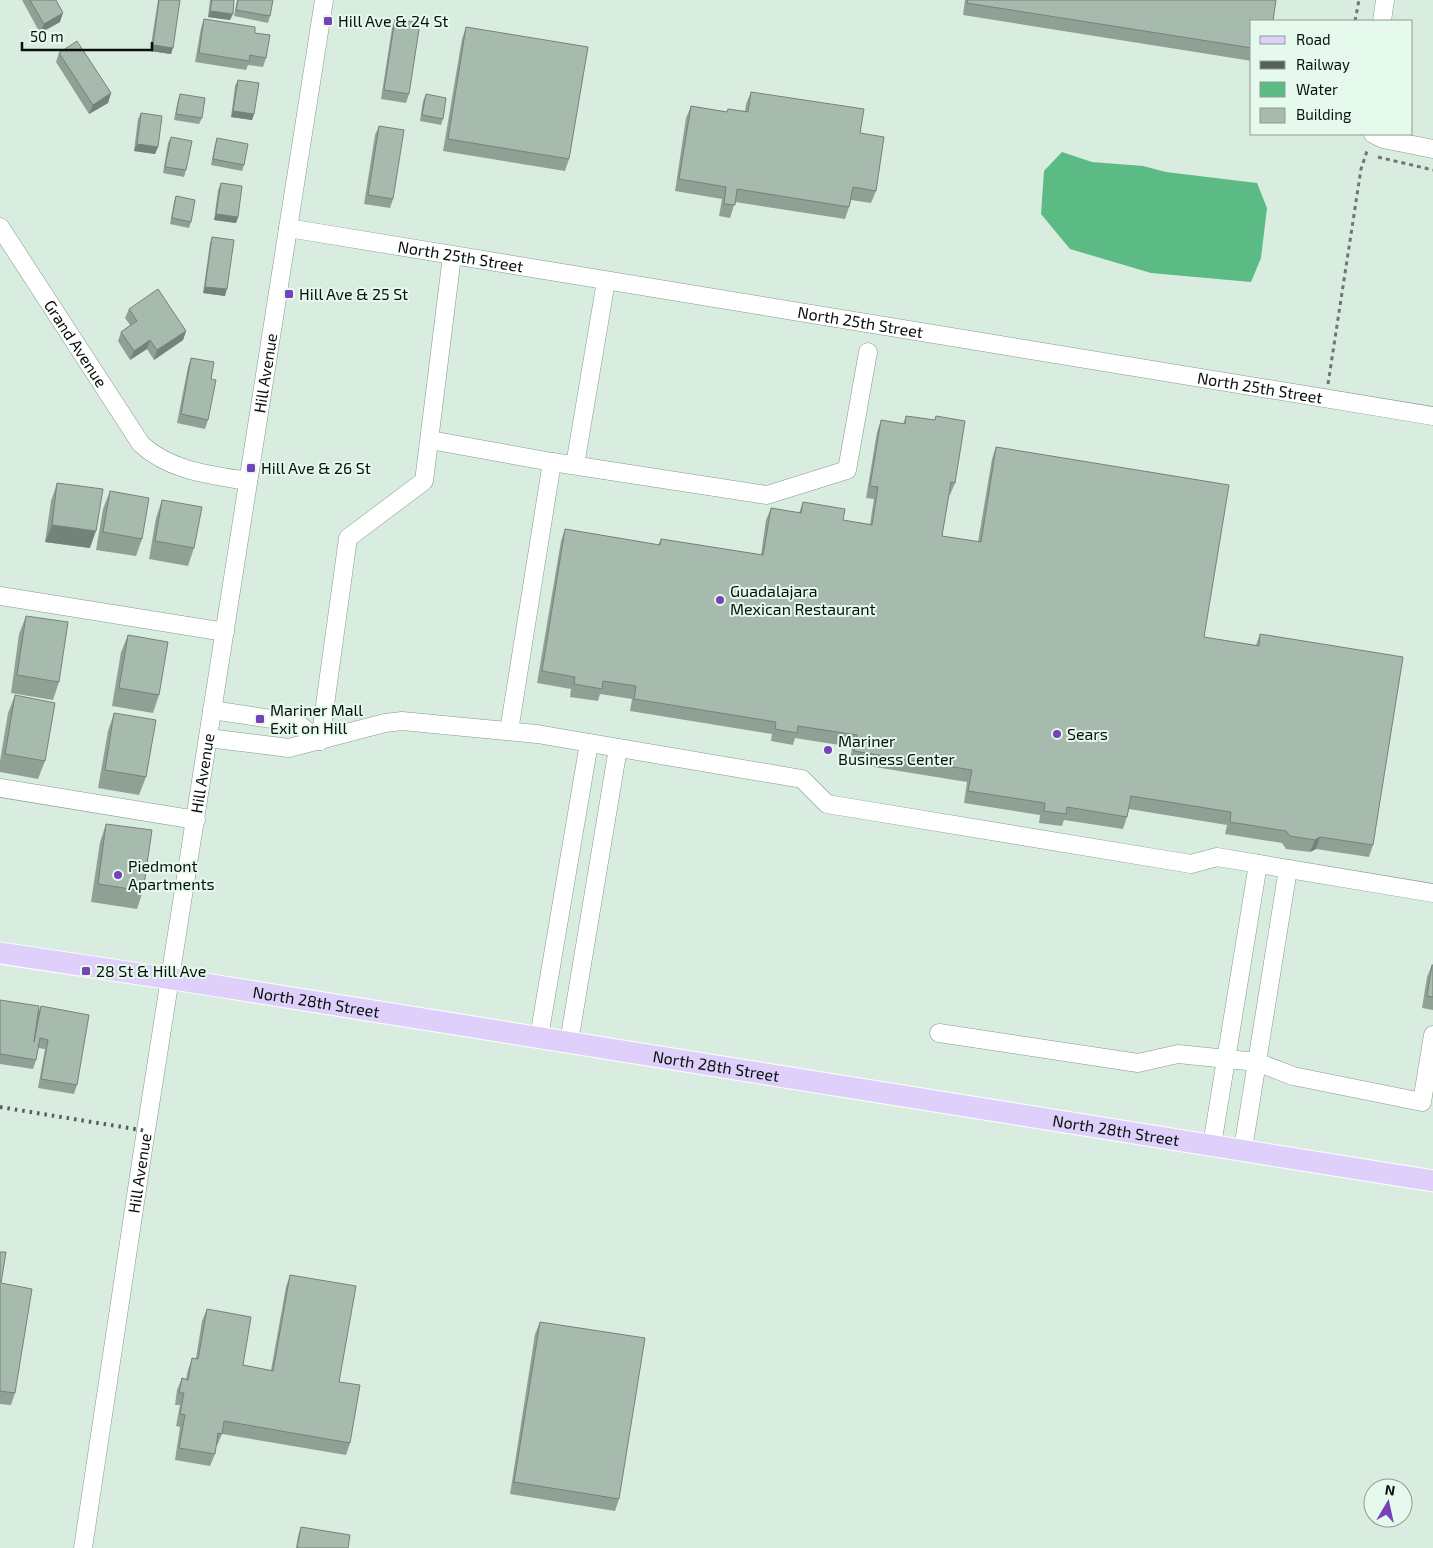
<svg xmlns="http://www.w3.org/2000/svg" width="1433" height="1548" font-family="'Exo 2',sans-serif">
<rect width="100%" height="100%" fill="#d8eddf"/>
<path fill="#5cbb84" d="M1062,152L1092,162L1143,166L1166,172L1257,183L1267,208L1261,258L1251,282L1151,273L1070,249L1041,214L1044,171Z"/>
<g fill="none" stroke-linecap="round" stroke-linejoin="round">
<defs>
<g id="minor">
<path d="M1382,21L1385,0"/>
<path d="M1373,134L1383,139L1433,149"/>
<path id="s1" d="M0,227L141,444C170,471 210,475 248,481"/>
<path id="s2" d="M288,228L1433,416"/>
<path d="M430,440L552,462L767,495L847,470L868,352"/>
<path d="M575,465L606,281"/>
<path d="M0,596L225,632"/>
<path d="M212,710L292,722L301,726L320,741"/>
<path d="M509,731L552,462"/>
<path d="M208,738L289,748L385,723L402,721L537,734L802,779L827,804L1191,864L1217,857L1433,893"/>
<path d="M320,741L348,538L424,481L452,256"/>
<path d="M0,788L196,820"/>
<path d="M939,1033L1138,1063L1178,1054L1257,1062L1293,1076L1422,1102L1433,1035"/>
<path d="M539,1037L589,743"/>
<path d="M569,1042L618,748"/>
<path d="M1212,1145L1258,864"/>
<path d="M1243,1149L1288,869"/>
<path id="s3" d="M83,1548L142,1156L324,0"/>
</g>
<g id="major">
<path id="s4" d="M0,953L199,983L1433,1181"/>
</g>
</defs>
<use href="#minor" stroke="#86998c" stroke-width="19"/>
<use href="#major" stroke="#fff" stroke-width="23"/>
<g stroke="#6b7970" stroke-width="3" stroke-dasharray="4 4" stroke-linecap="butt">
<path d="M1355,21L1359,0"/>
<path d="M1378,157L1433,170"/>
<path d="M1328,384L1361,169L1367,151"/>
</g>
<use href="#minor" stroke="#fff" stroke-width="18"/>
<use href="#major" stroke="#dfd0fb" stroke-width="21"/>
<path stroke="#546058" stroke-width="4" stroke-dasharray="2.5 5" stroke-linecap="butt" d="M0,1107L147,1131"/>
</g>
<g fill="#8fa195">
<path d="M22,0H56L60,22L40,33Z"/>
<path d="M158,0H180L171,54L150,51Z"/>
<path d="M210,0H234L230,20L208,17Z"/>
<path d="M237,0H273L270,16L268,23L234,16Z"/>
<path d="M965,0H1276L1252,21V61L963,15Z"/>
<path d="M204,19L255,33L266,58L263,67L248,65L246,70L195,62L201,28Z"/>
<path d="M395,19L409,94L406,103L381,99L392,28Z"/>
<path d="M466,27L569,159L565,171L443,151L462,39Z"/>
<path d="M59,53L111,93L108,103L89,114L56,62Z"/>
<path d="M238,80L254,114L252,120L231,117L235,86Z"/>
<path d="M751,92L860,133L876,191L871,203L851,200L849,207L845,219L735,202L730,218L719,216L722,199L675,191L686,118L691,106L727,112L728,109L745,111L746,104Z"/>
<path d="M180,94L202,118L199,124L174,120L178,100Z"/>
<path d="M426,94L443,119L441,125L420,121L423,101Z"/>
<path d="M141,113L158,147L155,154L134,151L138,119Z"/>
<path d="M379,126L393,199L390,208L364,204L375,135Z"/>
<path d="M171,137L186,170L184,177L163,173L168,143Z"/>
<path d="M217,138L244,165L242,171L211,165L215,144Z"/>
<path d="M221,183L238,217L236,223L214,220L218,190Z"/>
<path d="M176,196L191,222L189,228L170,224L174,202Z"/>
<path d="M212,237L225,296L203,293L210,243Z"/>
<path d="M129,309L186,331L183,340L154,360L147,349L130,360L118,341L121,332L130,325L125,318Z"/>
<path d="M191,358L211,379L208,420L205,429L177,423L188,367Z"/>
<path d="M906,416L935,420L936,416L955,483L950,495H949L942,536L978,542L992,459L996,447L1204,637L1256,645L1260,634L1373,845L1369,857L1316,849L1310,852L1286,849L1282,843L1225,834L1227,825L1129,809L1127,817L1123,829L1064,820L1062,826L1039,823L1040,815L964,803L967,782L850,763L852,747L795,738L793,745L771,741L772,734L630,711L632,699L600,694L598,701L570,697L571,689L537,683L561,541L565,529L658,545L661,539L761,555L766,520L771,508L799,513L803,502L843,520L870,524L874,499L866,498L877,432L881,420L903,424Z"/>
<path d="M57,483L90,548L45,542L51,501Z"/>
<path d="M110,491L142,539L136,556L96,550L103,509Z"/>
<path d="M162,500L194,548L188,566L149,559L156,518Z"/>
<path d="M26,616L59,682L53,700L11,693L19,634Z"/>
<path d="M128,635L159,695L153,713L112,706L121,652Z"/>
<path d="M15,695L45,761L38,779L0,772V761L8,713Z"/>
<path d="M114,713L146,777L139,795L98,788L108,731Z"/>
<path d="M106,824L143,891L137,909L91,902L100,842Z"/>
<path d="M1432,965H1433V1010L1422,1008L1427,977Z"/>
<path d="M0,1001L38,1012L41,1006L77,1085L74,1094L38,1088L45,1049L38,1048L36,1060L33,1069L0,1064Z"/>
<path d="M0,1252L1,1283L15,1393L11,1405L0,1404Z"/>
<path d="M290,1275L339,1382L350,1443L346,1455L222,1434L217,1446H216L215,1454L210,1466L175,1460L180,1427L176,1426L180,1405H175L177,1390L182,1378L186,1379L188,1370L192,1358H196L202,1321L207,1309L243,1365L271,1370L286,1287Z"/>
<path d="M540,1322L619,1499L615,1511L510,1494L535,1334Z"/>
<path d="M301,1527L348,1548H296L298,1536Z"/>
</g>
<g fill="#748379">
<path d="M210,11L233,14L230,20L208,17Z"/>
<path d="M63,13L60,22L40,33L44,24Z"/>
<path d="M153,45L173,48L171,54L150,51Z"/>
<path d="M111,93L108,103L89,114L93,105Z"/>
<path d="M233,111L254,114L252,120L231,117Z"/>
<path d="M137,144L158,147L155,154L134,151Z"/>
<path d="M216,214L238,217L236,223L214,220Z"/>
<path d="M205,287L227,289L225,296L203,293Z"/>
<path d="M186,331L183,340L154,360L157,350Z"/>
<path d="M150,340L147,349L130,360L134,351Z"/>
<path d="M52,525L96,531L90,548L45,542Z"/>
<path d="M1320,837L1316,849L1310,852L1315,840Z"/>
</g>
<g fill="#a6bbad" stroke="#748379">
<path d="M30,0H56L63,13L44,24Z"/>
<path d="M159,0H180L173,48L153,45Z"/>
<path d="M212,0H234L233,14L210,11Z"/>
<path d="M238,0H273L270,16L236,10Z"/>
<path d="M968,0H1276L1273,21H1252V48L967,3Z"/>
<path d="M204,19L255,27V33L270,35L266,58L250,55L249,61L199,53Z"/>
<path d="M395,19L420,23L409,94L384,90Z"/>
<path d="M466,27L588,47L569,159L448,139Z"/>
<path d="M77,41L111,93L93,105L59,53Z"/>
<path d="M238,80L259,83L254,114L233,111Z"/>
<path d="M751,92L864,109L860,133L884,137L876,191L853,187L849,207L737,189L735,205L724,204L726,187L679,179L691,106L727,112L728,109L748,112Z"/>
<path d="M180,94L205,98L202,118L176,114Z"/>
<path d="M426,94L446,98L443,119L422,115Z"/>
<path d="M141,113L162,116L158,147L137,144Z"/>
<path d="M379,126L404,130L393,199L368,195Z"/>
<path d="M171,137L192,141L186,170L165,167Z"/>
<path d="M217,138L248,144L244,165L213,159Z"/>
<path d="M221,183L242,186L238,217L216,214Z"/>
<path d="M176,196L195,200L191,222L172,218Z"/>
<path d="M212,237L234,240L227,289L205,287Z"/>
<path d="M158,289L186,331L157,350L150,340L134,351L121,332L137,321L129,309Z"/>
<path d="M191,358L214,362L211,379L216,380L208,420L181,414Z"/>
<path d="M906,416L935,420L936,416L965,421L955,483L951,482L942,536L981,542L996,447L1229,485L1204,637L1259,646L1260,634L1403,657L1373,845L1320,837L1315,840L1290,836L1286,831L1230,822L1231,812L1131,796L1127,817L1067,807L1066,814L1044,811L1045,803L968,791L972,770L854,751L857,735L798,726L797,733L775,729L776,722L634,699L636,686L603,681L602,689L574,684L575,677L542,671L565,529L660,545L661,539L763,555L771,508L801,513L803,502L845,509L843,520L872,525L878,487L870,486L881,420L905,424Z"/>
<path d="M57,483L103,489L96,531L52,525Z"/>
<path d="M110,491L149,498L142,539L103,532Z"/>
<path d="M162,500L202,507L194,548L155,541Z"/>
<path d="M26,616L68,622L59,682L17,675Z"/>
<path d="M128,635L168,642L159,695L119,688Z"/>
<path d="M15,695L55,703L45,761L5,754Z"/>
<path d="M114,713L156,720L146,777L105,770Z"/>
<path d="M106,824L152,830L143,891L98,884Z"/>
<path d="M1432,965H1433V997L1427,996Z"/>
<path d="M0,1000L39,1006L34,1042L41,1006L89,1015L77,1085L41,1079L48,1040L40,1038L36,1060L0,1054Z"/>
<path d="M0,1252H6L1,1283L32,1289L15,1393L0,1391Z"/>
<path d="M290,1275L356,1286L339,1382L360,1385L350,1443L224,1421L222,1434L218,1433L215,1454L179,1448L185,1415L180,1414L184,1393H179L182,1378L188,1380L192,1358L198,1359L207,1309L251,1317L243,1365L273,1371Z"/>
<path d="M540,1322L645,1338L619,1499L514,1482Z"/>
<path d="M301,1527L350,1535L348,1548H297Z"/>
</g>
<g fill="#7542b9" stroke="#e5faec" stroke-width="2">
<rect x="323" y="16" width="10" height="10" rx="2.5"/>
<rect x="284" y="289" width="10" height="10" rx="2.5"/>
<rect x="246" y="463" width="10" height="10" rx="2.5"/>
<circle cx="720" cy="600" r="5"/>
<rect x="255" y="714" width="10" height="10" rx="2.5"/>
<circle cx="1057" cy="734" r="5"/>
<circle cx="828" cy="750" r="5"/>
<circle cx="118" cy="875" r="5"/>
<rect x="81" y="966" width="10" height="10" rx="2.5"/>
</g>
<g text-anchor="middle" stroke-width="4" stroke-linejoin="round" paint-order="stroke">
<g font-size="16" fill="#09100c" stroke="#e5faec" text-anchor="start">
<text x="338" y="27">Hill Ave &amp; 24 St</text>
<text x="299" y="300">Hill Ave &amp; 25 St</text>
<text x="261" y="474">Hill Ave &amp; 26 St</text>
<text x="730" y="597">Guadalajara<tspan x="730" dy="18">Mexican Restaurant</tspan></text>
<text x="270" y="716">Mariner Mall<tspan x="270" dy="18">Exit on Hill</tspan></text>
<text x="1067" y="740">Sears</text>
<text x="838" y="747">Mariner<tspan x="838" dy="18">Business Center</tspan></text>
<text x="128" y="872">Piedmont<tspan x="128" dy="18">Apartments</tspan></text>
<text x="96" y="977">28 St &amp; Hill Ave</text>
</g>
<g font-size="16" fill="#09100c" stroke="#e5faec">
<text dy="6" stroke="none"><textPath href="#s2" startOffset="175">North 25th Street</textPath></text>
<text dy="6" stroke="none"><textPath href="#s2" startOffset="580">North 25th Street</textPath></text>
<text dy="6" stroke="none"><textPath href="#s1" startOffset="139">Grand Avenue</textPath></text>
<text dy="6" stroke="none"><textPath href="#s3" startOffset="1189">Hill Avenue</textPath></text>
<text dy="6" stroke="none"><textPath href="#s2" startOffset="985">North 25th Street</textPath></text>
<text dy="6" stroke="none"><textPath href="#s3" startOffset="784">Hill Avenue</textPath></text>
<text dy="6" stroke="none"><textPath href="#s4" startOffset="320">North 28th Street</textPath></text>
<text dy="6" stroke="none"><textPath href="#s4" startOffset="725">North 28th Street</textPath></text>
<text dy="6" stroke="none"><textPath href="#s4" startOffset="1130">North 28th Street</textPath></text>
<text dy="6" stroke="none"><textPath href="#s3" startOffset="379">Hill Avenue</textPath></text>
</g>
</g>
<rect x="1250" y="20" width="162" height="115" fill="#e5faec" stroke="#8d9c92"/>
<rect x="1260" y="36" width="25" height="8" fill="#dfd0fb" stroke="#8d9c92"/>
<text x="1296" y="45" font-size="15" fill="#09100c">Road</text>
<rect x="1260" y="61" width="25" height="8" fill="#546058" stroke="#8d9c92"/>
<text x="1296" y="70" font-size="15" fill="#09100c">Railway</text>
<rect x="1260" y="82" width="25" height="15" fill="#5cbb84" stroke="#8d9c92"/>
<text x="1296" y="95" font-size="15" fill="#09100c">Water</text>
<rect x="1260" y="108" width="25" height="15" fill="#a6bbad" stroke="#8d9c92"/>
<text x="1296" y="120" font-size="15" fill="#09100c">Building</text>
<g transform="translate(1388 1503) rotate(9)"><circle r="24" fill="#e5faec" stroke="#8d9c92"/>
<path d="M0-4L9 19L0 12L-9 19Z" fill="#7542b9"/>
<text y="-8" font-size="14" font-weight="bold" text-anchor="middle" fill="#09100c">N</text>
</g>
<path d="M22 42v8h130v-8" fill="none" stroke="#09100c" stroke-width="2.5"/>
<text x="30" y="42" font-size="15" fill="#09100c" stroke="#e5faec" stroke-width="4" paint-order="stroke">50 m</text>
</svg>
